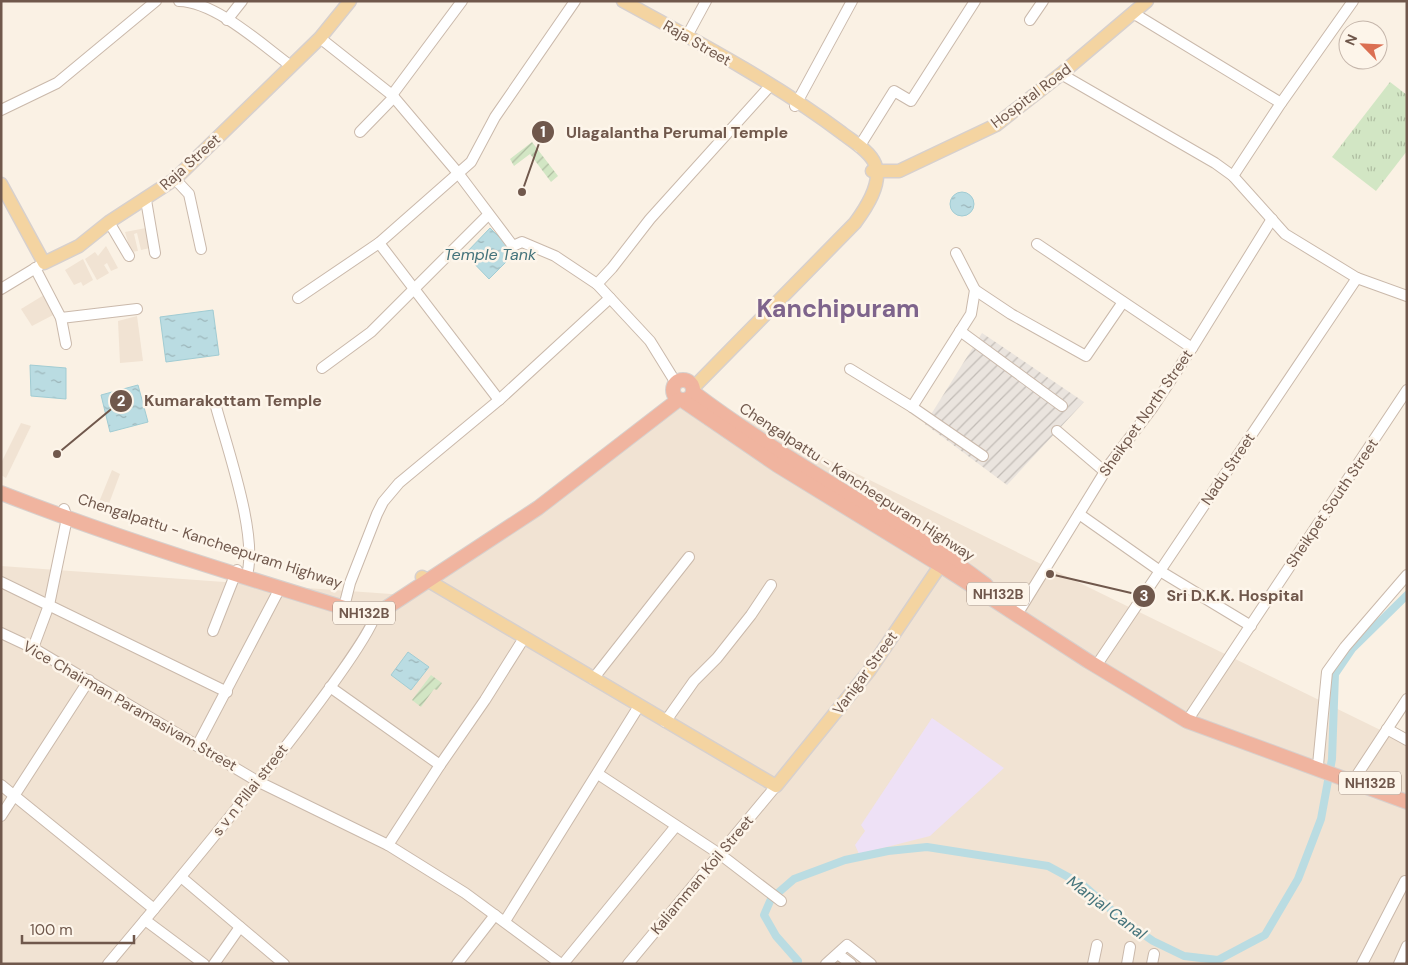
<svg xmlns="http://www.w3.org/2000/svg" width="1408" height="965" font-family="'DM Sans',sans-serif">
<defs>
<pattern id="industrial-furrows" width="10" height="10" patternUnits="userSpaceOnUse" patternTransform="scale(1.25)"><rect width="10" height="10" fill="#eae4de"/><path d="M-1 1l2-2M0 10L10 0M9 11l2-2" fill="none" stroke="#c2bcb6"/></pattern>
<pattern id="park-tufts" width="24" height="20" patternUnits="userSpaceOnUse" patternTransform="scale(1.25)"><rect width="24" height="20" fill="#d2e6c4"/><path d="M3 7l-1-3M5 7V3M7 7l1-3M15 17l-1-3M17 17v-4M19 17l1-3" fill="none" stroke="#afbda1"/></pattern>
<pattern id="garden-furrows" width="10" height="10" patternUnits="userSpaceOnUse" patternTransform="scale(1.25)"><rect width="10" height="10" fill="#d2e6c4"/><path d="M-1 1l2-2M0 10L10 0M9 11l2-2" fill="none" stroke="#afbda1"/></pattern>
<pattern id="water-ripples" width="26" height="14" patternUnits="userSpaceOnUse" patternTransform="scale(1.25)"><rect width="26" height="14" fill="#badce2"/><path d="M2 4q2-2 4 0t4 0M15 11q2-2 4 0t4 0" fill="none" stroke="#9cb5b9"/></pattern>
</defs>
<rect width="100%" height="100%" fill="#faf1e4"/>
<g fill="#f1e3d3">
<path d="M146,228L150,248L141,250L137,233L134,234L138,251L131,252L125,232Z"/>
<path d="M106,246L118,268L111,271L107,263L104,265L109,273L97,280L85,259L95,252L98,256Z"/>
<path d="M83,259L93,280L83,286L81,282L74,285L65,270Z"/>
<path d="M44,295L55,314L32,326L21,309Z"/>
<path d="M137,316L143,361L120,363L118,321Z"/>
<path d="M698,396L1407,743V964H1V566L405,595Z"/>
<path d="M21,423L31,426L6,478L1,475V463Z"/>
<path d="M112,470L120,474L107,509L97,507Z"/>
</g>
<path fill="url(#industrial-furrows)" d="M982,333L1084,402L1007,485L925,424Z"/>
<path fill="#eee1f6" d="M932,718L1004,768L930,836L859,854L855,845L865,831L861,825Z"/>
<path fill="url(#park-tufts)" d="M1390,82L1407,95V151L1376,191L1332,157Z"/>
<g fill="url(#garden-furrows)">
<path d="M532,142L558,176L551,182L530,154L514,166L510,159Z"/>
<path d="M431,675L442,683L437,690L434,689L421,707L412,700Z"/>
</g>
<g fill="url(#water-ripples)" stroke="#a1ccd3">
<circle cx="962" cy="204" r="12"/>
<path d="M490,228L515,253L489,279L465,254Z"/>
<path d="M213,310L219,355L166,362L160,317Z"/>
<path d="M30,365L66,368V399L31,396Z"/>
<path d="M138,385L148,422L110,432L101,395Z"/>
<path d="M408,652L429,667L411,690L391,675Z"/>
</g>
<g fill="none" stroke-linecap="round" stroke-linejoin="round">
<path stroke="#badce2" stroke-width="8" d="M796,964L798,961L776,936L764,915L771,899L794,879L845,860L888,851L927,847L1048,866L1083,885L1124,921L1153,941L1184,956L1218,960L1265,935L1298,879L1321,819L1332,759L1335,674L1352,649L1407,595"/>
<defs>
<g id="minor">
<path d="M179,1C216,2 261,44 291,66"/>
<path d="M1133,13L1281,103"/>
<path d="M227,20L242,1"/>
<path d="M1030,20L1043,1"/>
<path d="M687,36L706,1"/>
<path d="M320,38L392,95L458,173L513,246L522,242L555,256L597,284L612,268L650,219L770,86"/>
<path d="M1061,74L1215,163L1233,176L1285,234L1357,278L1407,296"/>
<path d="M392,95L462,1"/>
<path d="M795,106L852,1"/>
<path d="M1,110L57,83L156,1"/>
<path d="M360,132L394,97"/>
<path d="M859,147L894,91L911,101L975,1"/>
<path d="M1233,176L1281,103L1353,1"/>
<path d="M175,179L189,194L201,249"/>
<path d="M146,200L155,253"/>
<path d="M109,222L129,256"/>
<path d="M379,243L499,400"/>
<path d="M1037,244L1192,348"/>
<path d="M35,268L61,318L66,344"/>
<path d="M597,284L650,341L676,383"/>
<path d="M1,289L39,266"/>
<path d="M975,290L1011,314L1086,356L1123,302"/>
<path d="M298,298L379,243L471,162L495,117L575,1"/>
<path d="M61,318L137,309"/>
<path d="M960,331L1062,406"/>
<path d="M322,368L371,332L488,215"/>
<path d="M850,369L912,407L983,456"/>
<path d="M215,403C226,445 260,539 246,578"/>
<path d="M912,407L971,314L975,290L956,253"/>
<path d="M1057,431L1104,471"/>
<path d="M1079,514L1160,571L1251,626"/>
<path d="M1,582L227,692"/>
<path d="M345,603L350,583L377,514L383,502L399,483L499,400L610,298"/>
<path d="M1021,608L1109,465L1153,407L1192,348L1272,219"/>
<path d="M213,631L237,570"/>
<path d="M1,633L33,648L257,781L388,845L465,893L561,964"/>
<path d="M33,648L49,605L67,518L64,509"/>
<path d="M1096,666L1357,278"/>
<path d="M593,679L689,557"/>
<path d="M330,687L440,765L485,700L524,638"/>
<path d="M1187,721L1407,390"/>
<path d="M665,722L694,681L717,658L751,615L771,585"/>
<path d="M1387,729L1407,740"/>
<path d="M197,746L280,588"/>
<path d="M1318,765L1327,672L1345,647L1407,575"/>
<path d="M598,774L721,855L781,901"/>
<path d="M1355,778L1407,699"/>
<path d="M1,785L154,909"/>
<path d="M1,816L89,680"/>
<path d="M388,845L440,765"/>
<path d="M181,877L284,964"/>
<path d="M145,920L204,964"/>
<path d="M505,921L639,706"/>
<path d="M838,954L851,964"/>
<path d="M108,964C145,920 379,643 377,608"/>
<path d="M214,964L240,927"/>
<path d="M457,964L495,915"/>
<path d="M563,964L676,826"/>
<path d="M628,964L776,786"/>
<path d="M826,964L847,945L871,964"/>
<path d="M1093,964L1097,945"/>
<path d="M1127,964L1130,947"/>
<path d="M1152,964L1154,954"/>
<path d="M1362,964L1405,881"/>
<path d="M1399,964L1407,946"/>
</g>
<g id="major">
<path d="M623,1C698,42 774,82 842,133C852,141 870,151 875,164C883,183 866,208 855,223L693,388"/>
<path d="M872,171H899L996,125L1061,74L1147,1"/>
<path d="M1,184L44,263L79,246L109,222L175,179L320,38L350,1"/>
<path d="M422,577L776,786L869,671L946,557"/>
</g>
<g id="highway">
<circle cx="683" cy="390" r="10"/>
<path d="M693,392C786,463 892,514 986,585"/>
<path d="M682,400L777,465L940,565L1088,661L1187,721L1407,802"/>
<path d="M1,493C119,539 240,576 361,613L377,614L538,508L678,400"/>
</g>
</defs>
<use href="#minor" stroke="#cab9ab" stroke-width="12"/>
<use href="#major" stroke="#d7d0cd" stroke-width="15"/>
<use href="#highway" stroke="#d7d0cd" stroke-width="16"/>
<use href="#minor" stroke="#fff" stroke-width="10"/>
<use href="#major" stroke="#f4d4a1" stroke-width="12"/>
<use href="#highway" stroke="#f0b49f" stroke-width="14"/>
</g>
<g text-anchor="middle" stroke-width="5" stroke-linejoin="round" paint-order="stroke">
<g fill="#fdf5ea" stroke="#9a877b" stroke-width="1">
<rect x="967" y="582.5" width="62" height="23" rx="4"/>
<rect x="333" y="601.5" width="62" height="23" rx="4"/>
<rect x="1339" y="771.5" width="62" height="23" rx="4"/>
</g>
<g font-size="14" font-weight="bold" fill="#70584c">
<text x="998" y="599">NH132B</text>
<text x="364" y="618">NH132B</text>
<text x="1370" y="788">NH132B</text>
</g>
<g font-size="15" fill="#70584c" stroke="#fdf5ea">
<text transform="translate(697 43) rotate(30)" y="5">Raja Street</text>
<text transform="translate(1031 96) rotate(-37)" y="5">Hospital Road</text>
<text transform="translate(190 162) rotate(-42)" y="5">Raja Street</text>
<text transform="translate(1146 413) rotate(-55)" y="5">Sheikpet North Street</text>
<text transform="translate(1228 469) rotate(-56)" y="5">Nadu Street</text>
<text transform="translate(857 482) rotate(33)" y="5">Chengalpattu - Kancheepuram Highway</text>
<text transform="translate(1332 503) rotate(-56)" y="5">Sheikpet South Street</text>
<text transform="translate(210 541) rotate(18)" y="5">Chengalpattu - Kancheepuram Highway</text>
<text transform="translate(865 673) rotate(-54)" y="5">Vanigar Street</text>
<text transform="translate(130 706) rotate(30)" y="5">Vice Chairman Paramasivam Street</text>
<text transform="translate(250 790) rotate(-52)" y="5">s v n Pillai street</text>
<text transform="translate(702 875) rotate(-50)" y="5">Kaliamman Koil Street</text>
</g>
<g font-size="16" font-style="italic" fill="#44737b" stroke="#fdf5ea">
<text x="490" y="260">Temple Tank</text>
<text transform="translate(1107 907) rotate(37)" y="6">Manjal Canal</text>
</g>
<g font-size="25" font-weight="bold" fill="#7e648c" stroke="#fdf5ea">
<text x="838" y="317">Kanchipuram</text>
</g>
</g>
<path fill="none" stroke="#70584c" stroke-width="2" d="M522 192L543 132M57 454L121 401M1050 574L1144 596"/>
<g fill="#70584c" stroke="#fdf5ea" stroke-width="2">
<circle cx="522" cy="192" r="5"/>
<circle cx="57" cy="454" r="5"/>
<circle cx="1050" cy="574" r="5"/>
<circle cx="543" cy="132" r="12"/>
<circle cx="121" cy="401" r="12"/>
<circle cx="1144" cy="596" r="12"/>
</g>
<g font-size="15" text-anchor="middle" font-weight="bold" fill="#fff">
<text x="543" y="137">1</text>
<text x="121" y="406">2</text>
<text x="1144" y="601">3</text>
</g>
<g font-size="16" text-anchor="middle" font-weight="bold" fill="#70584c" stroke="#fdf5ea" stroke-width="5" stroke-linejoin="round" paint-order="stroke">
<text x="677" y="138">Ulagalantha Perumal Temple</text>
<text x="233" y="406">Kumarakottam Temple</text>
<text x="1235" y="601">Sri D.K.K. Hospital</text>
</g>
<rect width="1408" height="965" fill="none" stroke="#70584c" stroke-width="5"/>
<g transform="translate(1363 45) rotate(294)"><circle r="24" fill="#fdf5ea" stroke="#c5b6ab"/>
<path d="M0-4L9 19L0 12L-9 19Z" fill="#db6f52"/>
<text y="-8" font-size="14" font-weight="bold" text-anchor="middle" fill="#70584c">N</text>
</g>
<path d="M22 935v8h112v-8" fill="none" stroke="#70584c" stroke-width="2.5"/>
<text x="30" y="935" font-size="15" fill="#70584c" stroke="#fdf5ea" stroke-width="4" paint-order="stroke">100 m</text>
</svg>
